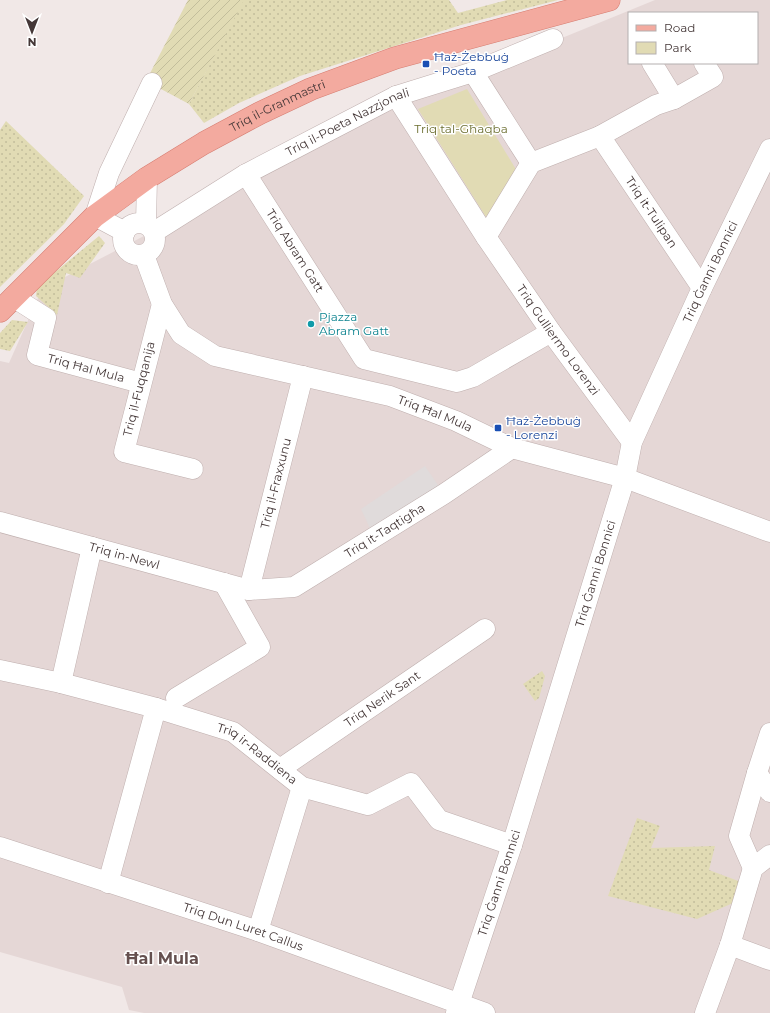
<svg xmlns="http://www.w3.org/2000/svg" width="770" height="1013" font-family="Montserrat,sans-serif">
<defs>
<pattern id="grass-dots" width="8" height="8" patternUnits="userSpaceOnUse"><rect width="8" height="8" fill="#e1dbb4"/><path d="M2 2h.1M6 6h.1" fill="none" stroke="#c2bd9b" stroke-width="1.8" stroke-linecap="round"/></pattern>
<pattern id="garden-furrows" width="10" height="10" patternUnits="userSpaceOnUse"><rect width="10" height="10" fill="#e1dbb4"/><path d="M-1 1l2-2M0 10L10 0M9 11l2-2" fill="none" stroke="#c2bd9b"/></pattern>
</defs>
<rect width="100%" height="100%" fill="#f1e8e7"/>
<path fill="#e5d7d6" fill-rule="evenodd" d="M655,0H770V1013H144L129,1010L122,987L0,952V361L9,363L42,289L386,110ZM629,13H757V63H629Z"/>
<g fill="url(#grass-dots)">
<path d="M243,0H449L458,13L507,0H558L461,25L300,76L239,103L204,123L189,104Z"/>
<path d="M6,121L84,196L64,224L0,287V130Z"/>
<path d="M99,236L105,243L80,278L66,273L57,315L36,296L37,287Z"/>
<path d="M12,320L28,322L10,351L0,349V333Z"/>
<path d="M542,671L545,676L539,698L535,701L523,684Z"/>
<path d="M637,818L660,826L651,848L715,846L709,870L741,882L733,903L697,919L608,896Z"/>
</g>
<path fill="#e1dbb4" d="M467,89L517,171L486,217L418,109Z"/>
<path fill="url(#garden-furrows)" d="M188,0H244L189,104L146,81Z"/>
<path fill="#e0dbdb" d="M425,466L444,494L374,537L361,509Z"/>
<g fill="none" stroke-linecap="round" stroke-linejoin="round">
<defs>
<g id="minor">
<path d="M652,63L674,99"/>
<path d="M473,72L531,163"/>
<path id="s1" d="M396,96L486,237L551,332L632,442"/>
<path id="s2" d="M600,136L702,288"/>
<path id="s3" d="M246,174L364,359L457,382L473,377L551,332"/>
<circle cx="139" cy="239" r="16"/>
<path d="M146,224L147,178"/>
<path d="M125,232L95,216L109,173L152,83"/>
<path id="s4" d="M154,232L246,174L396,96L473,72L553,39"/>
<path d="M486,237L531,163L600,136L656,105L674,99L713,77L704,63"/>
<path id="s5" d="M144,255L162,304L181,334L215,356L390,396L456,421L512,448L625,478L770,532"/>
<path id="s6" d="M13,297L46,318L37,355L141,383"/>
<path d="M162,304L124,452L193,469"/>
<path id="s7" d="M0,522L249,590L294,587L444,494L512,448"/>
<path id="s8" d="M249,590L303,376"/>
<path id="s9" d="M0,670L61,683L156,708L233,732L302,787L368,805L411,783L439,820L512,845"/>
<path d="M61,683L92,547"/>
<path d="M176,698L260,647L224,583"/>
<path d="M770,733L757,773L770,792"/>
<path id="s10" d="M280,769L485,629"/>
<path id="s11" d="M0,847L258,931L485,1013"/>
<path d="M753,868L739,836L757,773"/>
<path d="M108,883L156,708"/>
<path d="M258,931L302,787"/>
<path d="M730,945L770,960"/>
<path id="s12" d="M456,1013L512,845L625,478L632,442L702,288L770,149"/>
<path d="M705,1013L730,945L753,868L770,855"/>
</g>
<g id="primary">
<path id="s13" d="M0,311L95,216L147,178L204,143L260,113L311,89L395,58L609,0"/>
</g>
</defs>
<use href="#minor" stroke="#bfafae" stroke-width="21"/>
<use href="#primary" stroke="#d67d71" stroke-width="23"/>
<use href="#minor" stroke="#fff" stroke-width="20"/>
<use href="#primary" stroke="#f3aa9f" stroke-width="22"/>
</g>
<g fill="#1a4fb4" stroke="#fff" stroke-width="1.5">
<rect x="422" y="60" width="8" height="8" rx="2"/>
<rect x="494" y="424" width="8" height="8" rx="2"/>
</g>
<circle fill="#0f9aa8" stroke="#fff" stroke-width="1.5" cx="311" cy="324" r="4"/>
<g text-anchor="middle" stroke-width="3" stroke-linejoin="round" paint-order="stroke">
<g font-size="12" fill="#164399" stroke="#fff" text-anchor="start">
<text x="434" y="61">Ħaż-Żebbuġ<tspan x="434" dy="14">- Poeta</tspan></text>
<text x="506" y="425">Ħaż-Żebbuġ<tspan x="506" dy="14">- Lorenzi</tspan></text>
</g>
<g font-size="12" fill="#443737" stroke="#fff">
<text dy="4" stroke="none"><textPath href="#s13" startOffset="348">Triq il-Granmastri</textPath></text>
<text dy="4" stroke="none"><textPath href="#s4" startOffset="223">Triq il-Poeta Nazzjonali</textPath></text>
<text dy="4" stroke="none"><textPath href="#s2" startOffset="92">Triq it-Tulipan</textPath></text>
<text dy="4" stroke="none"><textPath href="#s3" startOffset="91">Triq Abram Gatt</textPath></text>
<text dy="4" stroke="none"><textPath href="#s12" startOffset="785">Triq Ġanni Bonnici</textPath></text>
<text dy="4" stroke="none"><textPath href="#s1" startOffset="293">Triq Gulliermo Lorenzi</textPath></text>
<text dy="4" stroke="none"><textPath href="#s6" startOffset="128">Triq Ħal Mula</textPath></text>
<text transform="translate(139 389) rotate(-76)" y="4">Triq il-Fuqqanija</text>
<text dy="4" stroke="none"><textPath href="#s5" startOffset="356">Triq Ħal Mula</textPath></text>
<text dy="4" stroke="none"><textPath href="#s8" startOffset="110">Triq il-Fraxxunu</textPath></text>
<text dy="4" stroke="none"><textPath href="#s7" startOffset="410">Triq it-Taqtigħa</textPath></text>
<text dy="4" stroke="none"><textPath href="#s7" startOffset="129">Triq in-Newl</textPath></text>
<text dy="4" stroke="none"><textPath href="#s12" startOffset="461">Triq Ġanni Bonnici</textPath></text>
<text dy="4" stroke="none"><textPath href="#s10" startOffset="124">Triq Nerik Sant</textPath></text>
<text dy="4" stroke="none"><textPath href="#s9" startOffset="273">Triq ir-Raddiena</textPath></text>
<text dy="4" stroke="none"><textPath href="#s12" startOffset="137">Triq Ġanni Bonnici</textPath></text>
<text dy="4" stroke="none"><textPath href="#s11" startOffset="256">Triq Dun Luret Callus</textPath></text>
</g>
<g font-size="12" fill="#6c6f31" stroke="#fff">
<text x="461" y="133">Triq tal-Għaqba</text>
</g>
<g font-size="12" fill="#0d838f" stroke="#fff" text-anchor="start">
<text x="319" y="321">Pjazza<tspan x="319" dy="14">Abram Gatt</tspan></text>
</g>
<g font-size="16" font-weight="bold" fill="#65504f" stroke="#fff">
<text x="162" y="964">Ħal Mula</text>
</g>
</g>
<rect x="628" y="12" width="130" height="52" fill="#ffffff" stroke="#b4afaf"/>
<rect x="636" y="25" width="20" height="6" fill="#f3aa9f" stroke="#b4afaf"/>
<text x="664" y="32" font-size="12" fill="#443737">Road</text>
<rect x="636" y="42" width="20" height="12" fill="#e1dbb4" stroke="#b4afaf"/>
<text x="664" y="52" font-size="12" fill="#443737">Park</text>
<g transform="translate(32 32) rotate(180)" stroke="#ffffff" stroke-width="3" paint-order="stroke">
<path d="M0-3L7 15L0 10L-7 15Z" fill="#443737"/>
<text y="-6" font-size="11" font-weight="bold" text-anchor="middle" fill="#443737">N</text>
</g>
</svg>
